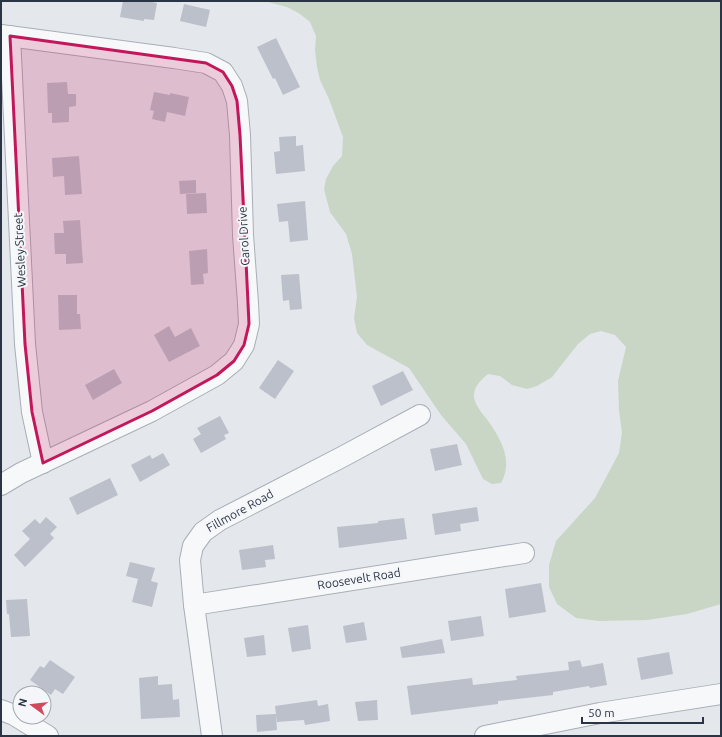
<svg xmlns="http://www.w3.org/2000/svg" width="722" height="737" font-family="Ubuntu,sans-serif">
<rect width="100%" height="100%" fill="#e4e7ec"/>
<path fill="#c9d6c5" d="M264,1H721V604L687,614L647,620L599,621L576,618L557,604L549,587V565L556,541L595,498L619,453L622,433L619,410L618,381L626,347L615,335L601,331L590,334L578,344L552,377L537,386L527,389L512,385L500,376L488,374C482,379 475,385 474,394C473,402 481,412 486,418C500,437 514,460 501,483L492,484L483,479L466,444L441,415L409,368L367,345L357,333L354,318L357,297L352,254L346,234L330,212L324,189L326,179L333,166L342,156L343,137L329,99L320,80L317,67L315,50L316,36L310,22L300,14L287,7Z"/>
<g fill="#bbc0ca">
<path d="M123,1H147L157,3L154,20L144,19V21L120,17Z"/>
<path d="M184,4L210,10L206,27L180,21Z"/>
<path d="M276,38L300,87L283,95L275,78L273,79L257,47Z"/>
<path d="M67,82L68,94H76V106L69,107V122L52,123V113H48L47,83Z"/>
<path d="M154,92L170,95V93L189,97L185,116L167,112L165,122L152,119L154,111L150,110Z"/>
<path d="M296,136V146L303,145L305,171L276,174L274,152L280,151L279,137Z"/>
<path d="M79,156L82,194L65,195L64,176L53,177L52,158Z"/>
<path d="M196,180V193L180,194L179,181Z"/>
<path d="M206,193L207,213L187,214L186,194Z"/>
<path d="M305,201L308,240L290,242L288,221L279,222L277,204Z"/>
<path d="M80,220L83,263L66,264V254H55L54,233H64L63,221Z"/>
<path d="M207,249L208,273L203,274L204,284L191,285L189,251Z"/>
<path d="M299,274L302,309L290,310L289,300L283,301L281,275Z"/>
<path d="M58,295H77V314H80L81,329L59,330Z"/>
<path d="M169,326L175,337L191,328L200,346L169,362L154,335Z"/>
<path d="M278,360L294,371L275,399L259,388Z"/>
<path d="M114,369L122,383L93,400L85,385Z"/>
<path d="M403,371L413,390L381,406L372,386Z"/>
<path d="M220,416L229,433L224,435L226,439L201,453L193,439L201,434L197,428Z"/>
<path d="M457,444L462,465L435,471L430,449Z"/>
<path d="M163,453L170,465L140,482L131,465L150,455L152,459Z"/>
<path d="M110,478L118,495L77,515L69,498Z"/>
<path d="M477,507L479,521L460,524L461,531L435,535L432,514Z"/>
<path d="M46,517L57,527L50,534L54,538L25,567L14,555L30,539L22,531L35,519L40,524Z"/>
<path d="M404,518L407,539L339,548L337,527L378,523V521Z"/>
<path d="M273,545L275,559L265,560L266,567L242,570L239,550Z"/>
<path d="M130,562L155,568L151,581L158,583L152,607L132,602L138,579L126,576Z"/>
<path d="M541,583L546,612L509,618L505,589Z"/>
<path d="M27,599L30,636L11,637L9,614H7L6,600Z"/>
<path d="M481,616L484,636L451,641L448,621Z"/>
<path d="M364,622L367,640L346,643L343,626Z"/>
<path d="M308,625L311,649L292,652L288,628Z"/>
<path d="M264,635L266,655L247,657L244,638Z"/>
<path d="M442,639L445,653L402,658L400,647Z"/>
<path d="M669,652L673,674L641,680L637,658Z"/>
<path d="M50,660L75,677L63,694L55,689L51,695L30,680L40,666L44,668Z"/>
<path d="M580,660L582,667L603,663L607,685L590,688L589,686L553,692V695L498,701V704L411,715L407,686L472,678L473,685L517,680L516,676L569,670L568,662Z"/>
<path d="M158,676V685L172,684L173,700L179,699L180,717L141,719L139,678Z"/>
<path d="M317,700L318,706L328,704L330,721L305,725L304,720L277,722L275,706Z"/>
<path d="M377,700L378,720L358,721L355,702Z"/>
<path d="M276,714L277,730L257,732L256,715Z"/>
</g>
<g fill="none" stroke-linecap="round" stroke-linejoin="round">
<defs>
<g id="minor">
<path d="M1,35L174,58L206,63L223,72L232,86L237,101L240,135L243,235L248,303L249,324L244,345L234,361L217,375L152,411L21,473L1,485"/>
<path d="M10,36L25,344L32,412L43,463"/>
<path d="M194,605L524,553"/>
<path d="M1,710L14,715L48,736"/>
<path d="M212,736L194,605L190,560L193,546L203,532L220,520L342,457L420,415"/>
<path d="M485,736L600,713L721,694"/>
</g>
</defs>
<use href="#minor" stroke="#a9aeb7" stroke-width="22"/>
<use href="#minor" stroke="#f7f8fa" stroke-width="20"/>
</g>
<path fill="#c2185b" fill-opacity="0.2" stroke="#c2185b" stroke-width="3" stroke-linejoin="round" d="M10,36L206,63L223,72L232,86L237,101L240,135L249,324L244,345L234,361L217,375L152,411L43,463L32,412L25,344Z"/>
<g text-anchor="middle" stroke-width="4" stroke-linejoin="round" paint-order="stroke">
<g font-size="12" fill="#2b3445" stroke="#f4f6f9">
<text transform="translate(244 236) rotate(-93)" y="4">Carol Drive</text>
<text transform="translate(20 250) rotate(-93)" y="4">Wesley Street</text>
<text transform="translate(240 511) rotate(-29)" y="4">Fillmore Road</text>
<text transform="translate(359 579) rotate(-9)" y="4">Roosevelt Road</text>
</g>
</g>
<rect width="722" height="737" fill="none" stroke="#2b3445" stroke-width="4"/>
<g transform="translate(32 705) rotate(285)"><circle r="19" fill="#f4f6f9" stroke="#a4a8b1"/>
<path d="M0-3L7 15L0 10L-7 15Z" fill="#d1495b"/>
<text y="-6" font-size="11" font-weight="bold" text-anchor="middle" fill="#2b3445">N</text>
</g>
<path d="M582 717v6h121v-6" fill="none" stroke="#2b3445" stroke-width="2"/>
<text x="588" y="717" font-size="12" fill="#2b3445" stroke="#f4f6f9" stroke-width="3" paint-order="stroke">50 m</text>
</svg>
